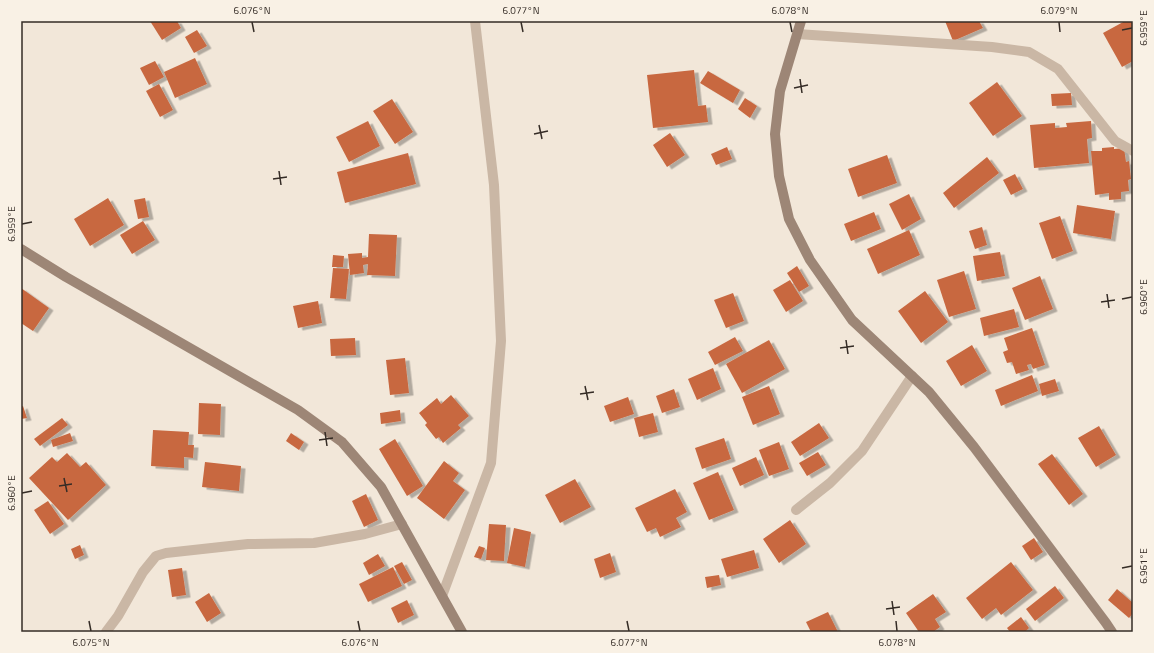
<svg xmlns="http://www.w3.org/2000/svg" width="1154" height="653" font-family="'Titillium Web',sans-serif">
<defs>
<filter id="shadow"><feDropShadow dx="4.5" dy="2.5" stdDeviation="0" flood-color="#0004"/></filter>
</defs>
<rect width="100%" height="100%" fill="#f2e7d9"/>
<g fill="#c86840" filter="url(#shadow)">
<path d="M150,21H177L181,28L162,40Z"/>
<path d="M945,21H979L983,28L953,41Z"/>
<path d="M1125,21H1133V61L1122,67L1103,33Z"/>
<path d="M197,30L207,46L194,53L185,37Z"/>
<path d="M195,58L207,84L175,98L164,72Z"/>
<path d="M155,61L164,77L149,85L140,68Z"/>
<path d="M694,70L698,106L706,105L708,122L653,128L647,75Z"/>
<path d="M708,71L740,90L733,103L700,83Z"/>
<path d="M997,82L1022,116L993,136L969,103Z"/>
<path d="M159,84L173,110L160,117L146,91Z"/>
<path d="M1071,93L1072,105L1052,106L1051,94Z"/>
<path d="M745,98L757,106L750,118L738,109Z"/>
<path d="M392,99L413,132L395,144L373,111Z"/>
<path d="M368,121L380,146L349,162L336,137Z"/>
<path d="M1091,121L1092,138L1087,139L1089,163L1034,168L1030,125L1055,123V128L1067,127L1066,123Z"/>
<path d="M670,133L685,155L667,167L653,145Z"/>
<path d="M727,147L732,159L716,165L711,154Z"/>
<path d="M1114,147V149L1124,148L1126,162L1129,161L1131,179L1128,180L1129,191L1121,192V199L1109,200V193L1095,195L1091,151H1102V148Z"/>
<path d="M408,153L416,184L345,203L337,172Z"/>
<path d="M887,155L897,183L858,197L848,169Z"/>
<path d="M987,157L999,173L954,208L943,193Z"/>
<path d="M1015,174L1023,189L1011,195L1003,180Z"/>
<path d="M909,194L921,219L902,230L889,204Z"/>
<path d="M108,198L124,225L90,246L74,219Z"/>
<path d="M145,198L149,217L138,219L134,200Z"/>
<path d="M1077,205L1115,211L1111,239L1073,233Z"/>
<path d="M874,212L881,229L851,241L844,224Z"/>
<path d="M1060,216L1073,251L1052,259L1039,223Z"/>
<path d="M143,221L155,240L132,254L120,235Z"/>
<path d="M982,227L987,245L975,249L969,231Z"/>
<path d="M909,230L920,255L878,274L867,249Z"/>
<path d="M369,234L397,235L395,276L367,275L368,264L363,265L364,273L350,275L348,254L362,253V258L368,257Z"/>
<path d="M1000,252L1005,276L977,281L973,256Z"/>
<path d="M333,255L344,256L343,267H332Z"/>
<path d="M797,266L809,286L799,292L787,273Z"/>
<path d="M333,268L349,269L346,299L330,298Z"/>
<path d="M964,271L976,309L949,317L937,280Z"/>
<path d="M1040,276L1053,309L1025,320L1012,288Z"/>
<path d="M790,280L803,301L786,312L773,290Z"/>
<path d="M21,288L49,308L33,331L21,323Z"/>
<path d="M925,291L948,322L921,343L898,311Z"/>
<path d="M733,293L744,321L726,328L714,300Z"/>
<path d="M318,301L322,323L298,328L293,306Z"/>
<path d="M1014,309L1019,327L984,336L980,318Z"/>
<path d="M1032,328L1045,365L1033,369L1031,364L1027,365L1029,370L1016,374L1012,362L1007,363L1003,352L1008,350L1004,338Z"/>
<path d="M735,337L743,351L715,365L708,352Z"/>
<path d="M355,338L356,355L331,356L330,339Z"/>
<path d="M769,340L785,369L742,393L726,364Z"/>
<path d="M972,345L987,371L961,386L946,361Z"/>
<path d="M405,358L409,393L390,395L386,360Z"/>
<path d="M713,368L721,389L697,400L688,379Z"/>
<path d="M1032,375L1038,391L1001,406L995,390Z"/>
<path d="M1055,379L1059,391L1042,396L1039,384Z"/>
<path d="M769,386L780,414L753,425L742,397Z"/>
<path d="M674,389L680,407L662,413L656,396Z"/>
<path d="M451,395L469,416L458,425L461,428L443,443L439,437L436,439L425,425L427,423L419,413L437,398L441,404Z"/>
<path d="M628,397L634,414L610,422L604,406Z"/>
<path d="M199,403L221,404L220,435L198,434Z"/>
<path d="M23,406L27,418L21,419V407Z"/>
<path d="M400,410L401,421L381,424L380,413Z"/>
<path d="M653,413L658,432L639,437L634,418Z"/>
<path d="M62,418L68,425L40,446L34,439Z"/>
<path d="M819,423L829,438L800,456L791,442Z"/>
<path d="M1099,426L1116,455L1096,467L1078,438Z"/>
<path d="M153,430L189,432L188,445H194L193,458L184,457V468L151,466Z"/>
<path d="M70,433L73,441L53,447L51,440Z"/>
<path d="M291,433L304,442L299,450L286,441Z"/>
<path d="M724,438L731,459L702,469L695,448Z"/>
<path d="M395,439L423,486L407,496L379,449Z"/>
<path d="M779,442L789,469L769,476L759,450Z"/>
<path d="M818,452L826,465L807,476L799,463Z"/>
<path d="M67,453L80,467L86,462L106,485L68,520L29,478L52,457L57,462Z"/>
<path d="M1052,454L1083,494L1069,505L1038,464Z"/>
<path d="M756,457L764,475L740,486L732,468Z"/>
<path d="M444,461L459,473L453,481L465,490L444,519L417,498Z"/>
<path d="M205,462L241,466L239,491L202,487Z"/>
<path d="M718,472L734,510L709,520L693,483Z"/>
<path d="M575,479L591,507L560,523L545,495Z"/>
<path d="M675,489L687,512L676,518L681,527L660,537L656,528L647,532L635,508Z"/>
<path d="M366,494L378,520L364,527L352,501Z"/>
<path d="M48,501L64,524L50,534L34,510Z"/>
<path d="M790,520L806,544L779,563L763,539Z"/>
<path d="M489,524L506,525L504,561L486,560Z"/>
<path d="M514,528L531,532L525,567L507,563Z"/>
<path d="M1034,538L1043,552L1031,560L1022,546Z"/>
<path d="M80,545L84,555L75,559L71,549Z"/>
<path d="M479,546L485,548L481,559L474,557Z"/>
<path d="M754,550L759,568L727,577L721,559Z"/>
<path d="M610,553L616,572L600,578L594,559Z"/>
<path d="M378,554L385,566L369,575L363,563Z"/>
<path d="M402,562L412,580L404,584L394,566Z"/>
<path d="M1011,562L1033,590L1001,615L996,608L982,619L966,598Z"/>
<path d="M393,567L402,586L368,602L359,584Z"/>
<path d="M182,568L186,595L172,597L168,570Z"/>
<path d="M719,575L721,585L707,588L705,577Z"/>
<path d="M1055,586L1064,598L1035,621L1026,609Z"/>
<path d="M1117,589L1133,603V613L1129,618L1108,600Z"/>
<path d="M209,593L221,613L207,622L195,602Z"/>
<path d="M933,594L946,612L935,619L940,627L933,632H919L906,613Z"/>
<path d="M407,600L414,615L398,623L391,608Z"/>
<path d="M828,612L838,632H811L806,622Z"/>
<path d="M1021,617L1029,628L1025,632H1010L1007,628Z"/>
</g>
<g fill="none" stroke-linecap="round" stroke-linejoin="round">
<g stroke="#cab7a5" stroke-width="10">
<path d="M797,34L992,47L1029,52L1058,69L1115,141L1133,151"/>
<path d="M796,510L830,483L862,451L912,376"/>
<path d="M106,632L118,616L143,572L156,556L166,553L248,544L314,543L365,534L402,524"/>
</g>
<path stroke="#cab7a5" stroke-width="10" d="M442,596L491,463L501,341L494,185L475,21"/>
<g stroke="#9d8676" stroke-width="10">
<path d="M801,21L780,91L775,134L779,176L789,219L810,260L852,320L929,392L974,447L1106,623L1112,632"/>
<path d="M21,249L66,277L298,410L342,442L381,487L462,632"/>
</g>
</g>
<path fill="none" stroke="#352c26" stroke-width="1.5" d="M252,22L254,32M521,22L523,32M790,22L792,32M1059,22L1060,32M1122,30L1132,28M800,79L802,93M794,88L808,85M539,125L542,139M534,134L548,131M279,171L281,185M273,179L287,177M22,224L32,222M1107,294L1109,308M1122,299L1132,297M1101,302L1115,300M846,340L848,354M840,348L854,346M585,386L588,400M580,394L594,392M325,432L327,446M319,440L333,438M64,478L67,492M59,486L72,484M22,493L32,491M1122,568L1132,566M892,601L894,615M886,609L900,607M89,621L91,631M358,621L360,631M627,621L629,631M896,621L897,631"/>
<rect width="1154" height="653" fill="none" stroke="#f9f1e5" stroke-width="44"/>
<rect x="22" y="22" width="1110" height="609" fill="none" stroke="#352c26" stroke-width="1.5"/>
<g font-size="10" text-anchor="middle" fill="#352c26">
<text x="252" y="14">6.076°N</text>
<text x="521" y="14">6.077°N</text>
<text x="790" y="14">6.078°N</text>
<text x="1059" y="14">6.079°N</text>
<text transform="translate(1143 28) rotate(-90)" y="4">6.959°E</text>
<text transform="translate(11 224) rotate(-90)" y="4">6.959°E</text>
<text transform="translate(1143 297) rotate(-90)" y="4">6.960°E</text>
<text transform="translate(11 493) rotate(-90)" y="4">6.960°E</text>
<text transform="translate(1143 566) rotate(-90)" y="4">6.961°E</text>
<text x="91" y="646">6.075°N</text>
<text x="360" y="646">6.076°N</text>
<text x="629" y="646">6.077°N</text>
<text x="897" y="646">6.078°N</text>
</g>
</svg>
